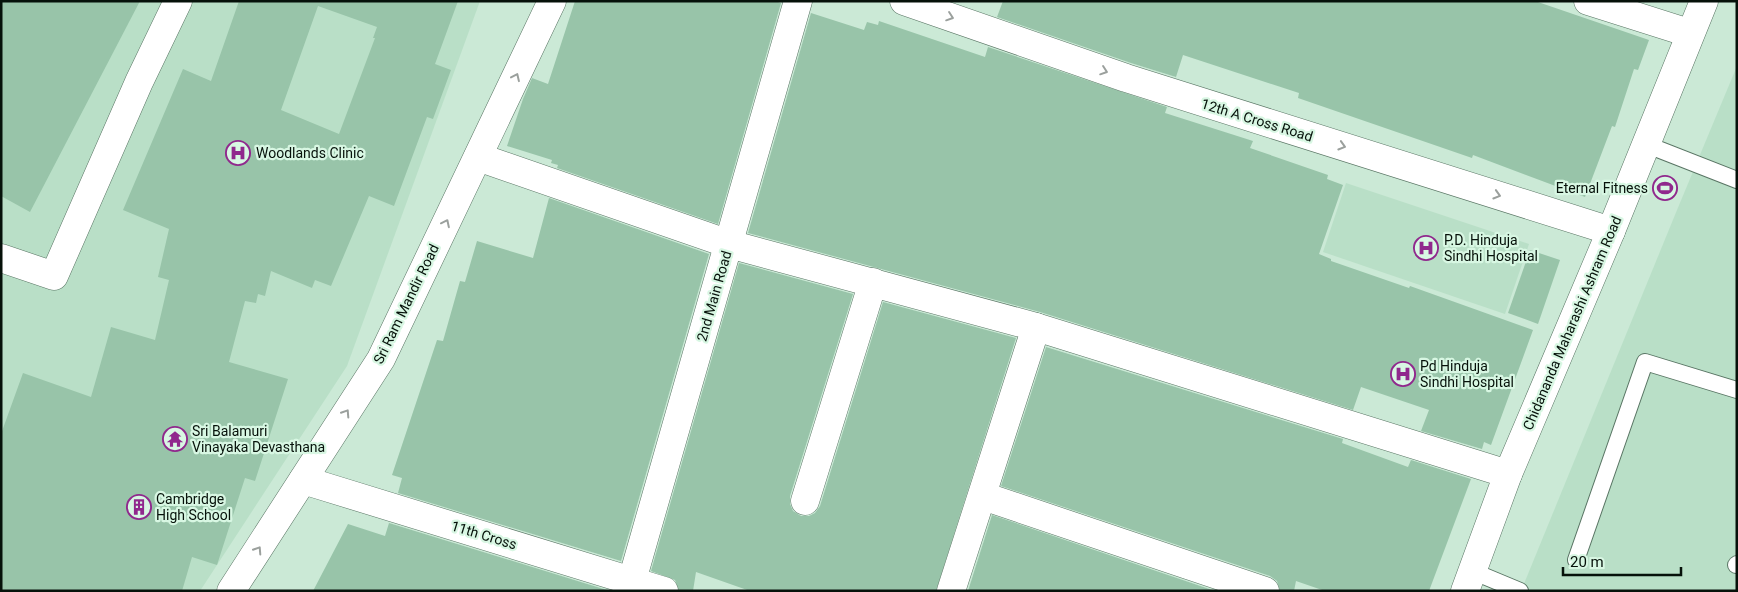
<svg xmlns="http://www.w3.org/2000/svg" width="1738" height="592" font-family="Roboto,sans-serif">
<rect width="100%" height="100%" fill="#cbe9d6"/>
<g fill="#b9dfc7">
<path d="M1,1H480L347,366L200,591H1Z"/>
<path d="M1737,66V591H1521L1677,210Z"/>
<path d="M1346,183L1529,244L1505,314L1323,252Z"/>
</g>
<g fill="#98c4a9" fill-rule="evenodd">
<path d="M1,1H140L30,212L1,196Z"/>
<path d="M239,1H458L435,64L451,70L433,119L427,117L394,206L369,196L331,286L315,280L312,288L271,271L265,296L258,294L256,303L245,301L229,362L288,379L255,481L245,478L217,565L192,557L182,591H1V434L23,373L91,397L111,327L155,340L169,280L158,277L169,229L123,210L183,69L211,81ZM318,6L377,27L373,38H375L339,134L281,110Z"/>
<path d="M575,1H775L781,3L718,224L557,168L558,165L551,163L552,160L507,146L523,99L532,78L548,84Z"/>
<path d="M1003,1H1535L1649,40L1638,70L1634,69L1615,127L1612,126L1585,197L1473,155L1472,158L1298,98L1299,93L1183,55L1176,77L1131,63L997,17Z"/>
<path d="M811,13L864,30L867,22L878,25L879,21L985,57L988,47L1167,107L1165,113L1253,141L1250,148L1328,175L1327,179L1343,185L1319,254L1331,259V261L1409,288L1410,286L1533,330L1491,445L1484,442L1482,449L1421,431L1429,410L1361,387L1353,410L1040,312L748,233Z"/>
<path d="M549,198L709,254L621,561L398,493L402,478L392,475L437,340L443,341L460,281L465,282L477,241L533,258Z"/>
<path d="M1530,250L1560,260L1538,324L1508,313Z"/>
<path d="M739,263L853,294L790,496V504L793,511L801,516H809L815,513L820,506L883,302L1016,338L936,591H750L696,572L693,591H679L675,580L651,571Z"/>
<path d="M1046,347L1343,439L1342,443L1408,467L1411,460L1471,479L1429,591H1325L1296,581L1294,591H1280L1277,581L1270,576L1001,486Z"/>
<path d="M992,515L1215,591H968Z"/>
<path d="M389,523L610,591H313L348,524L385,536Z"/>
</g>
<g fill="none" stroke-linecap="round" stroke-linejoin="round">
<defs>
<g id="lane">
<path d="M1645,144L1737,180"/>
<path d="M1576,560L1645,362L1737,390"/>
<path d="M1736,565L1737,564"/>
<path d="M1472,571L1520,591"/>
</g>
<g id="street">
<path d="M904,1L1126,78L1611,231"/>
<path d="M1588,1L1689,33"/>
<path d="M478,157L729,244L1036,327L1508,474"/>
<path d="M1,258L54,276L139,82L178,1"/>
<path d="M303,480L664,591"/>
<path d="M983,496L1265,591"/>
<path d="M805,501L873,282"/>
<path d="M231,591L381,359L552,1"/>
<path d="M629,591L798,1"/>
<path d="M951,591L1036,327"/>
</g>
<path id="secondary" d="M1465,591L1508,474L1611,231L1704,1"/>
</defs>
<use href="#lane" stroke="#597564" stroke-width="18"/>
<use href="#street" stroke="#597564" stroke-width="29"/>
<use href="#secondary" stroke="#597564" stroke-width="29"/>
<use href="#lane" stroke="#fff" stroke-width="16"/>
<use href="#street" stroke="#fff" stroke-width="28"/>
<use href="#secondary" stroke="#fff" stroke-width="28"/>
</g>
<defs><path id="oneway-chevron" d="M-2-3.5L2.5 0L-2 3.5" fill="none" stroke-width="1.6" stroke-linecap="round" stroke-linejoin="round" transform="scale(1.25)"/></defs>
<g stroke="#9ba09d">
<use href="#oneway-chevron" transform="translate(950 17) rotate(19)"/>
<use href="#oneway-chevron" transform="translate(1104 71) rotate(19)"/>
<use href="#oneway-chevron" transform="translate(516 77) rotate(-65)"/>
<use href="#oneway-chevron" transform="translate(1342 146) rotate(17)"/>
<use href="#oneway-chevron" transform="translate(1497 195) rotate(17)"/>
<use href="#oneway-chevron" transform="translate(446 223) rotate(-64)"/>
<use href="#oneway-chevron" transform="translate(346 413) rotate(-57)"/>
<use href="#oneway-chevron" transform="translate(258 550) rotate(-57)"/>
</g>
<defs>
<symbol id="hospital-ring" viewBox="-11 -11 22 22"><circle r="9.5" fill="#d8f7e3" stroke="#90288d" stroke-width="1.5"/><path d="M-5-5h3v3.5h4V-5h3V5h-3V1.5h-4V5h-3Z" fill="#90288d"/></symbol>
<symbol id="stadium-ring" viewBox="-11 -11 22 22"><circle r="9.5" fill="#d8f7e3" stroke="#90288d" stroke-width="1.5"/><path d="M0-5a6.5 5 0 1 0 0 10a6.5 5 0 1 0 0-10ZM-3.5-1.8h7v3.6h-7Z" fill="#90288d"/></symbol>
<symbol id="temple-ring" viewBox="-11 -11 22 22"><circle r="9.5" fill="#d8f7e3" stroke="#90288d" stroke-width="1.5"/><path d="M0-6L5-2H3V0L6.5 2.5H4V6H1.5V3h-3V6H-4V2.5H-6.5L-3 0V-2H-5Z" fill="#90288d"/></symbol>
<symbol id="building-ring" viewBox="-11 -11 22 22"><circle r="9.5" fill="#d8f7e3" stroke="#90288d" stroke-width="1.5"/><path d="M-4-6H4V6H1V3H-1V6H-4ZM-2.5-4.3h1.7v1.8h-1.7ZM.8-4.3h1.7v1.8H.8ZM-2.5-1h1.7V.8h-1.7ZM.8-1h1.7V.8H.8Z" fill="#90288d"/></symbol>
</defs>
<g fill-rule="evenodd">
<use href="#hospital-ring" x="224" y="139" width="28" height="28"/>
<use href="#stadium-ring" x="1651" y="174" width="28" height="28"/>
<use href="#hospital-ring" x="1412" y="234" width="28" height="28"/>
<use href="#hospital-ring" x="1389" y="360" width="28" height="28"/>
<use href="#temple-ring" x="161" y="425" width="28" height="28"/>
<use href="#building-ring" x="125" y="493" width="28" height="28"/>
</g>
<g text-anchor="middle" stroke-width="4.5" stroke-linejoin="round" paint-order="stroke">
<g font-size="14" fill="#06110a" stroke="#d8f7e3">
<text transform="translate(1257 120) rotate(17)" y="5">12th A Cross Road</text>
<text transform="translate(714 296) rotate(-74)" y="5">2nd Main Road</text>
<text transform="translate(406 304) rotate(-64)" y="5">Sri Ram Mandir Road</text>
<text transform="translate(1572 323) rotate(-67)" y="5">Chidananda Maharashi Ashram Road</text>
<text transform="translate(484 535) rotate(17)" y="5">11th Cross</text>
</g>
<g font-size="14" fill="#06110a" stroke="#d8f7e3" text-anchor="start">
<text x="256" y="158">Woodlands Clinic</text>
<text x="1648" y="193" text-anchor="end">Eternal Fitness</text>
<text x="1444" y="245">P.D. Hinduja<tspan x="1444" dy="16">Sindhi Hospital</tspan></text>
<text x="1420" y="371">Pd Hinduja<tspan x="1420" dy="16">Sindhi Hospital</tspan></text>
<text x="192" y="436">Sri Balamuri<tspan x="192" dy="16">Vinayaka Devasthana</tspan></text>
<text x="156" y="504">Cambridge<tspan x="156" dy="16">High School</tspan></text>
</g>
</g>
<rect width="1738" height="592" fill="none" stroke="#06110a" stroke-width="5"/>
<path d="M1563 567v8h118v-8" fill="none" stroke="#06110a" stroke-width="2.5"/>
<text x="1570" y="567" font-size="15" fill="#06110a" stroke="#d8f7e3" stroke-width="4" paint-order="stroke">20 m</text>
</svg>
